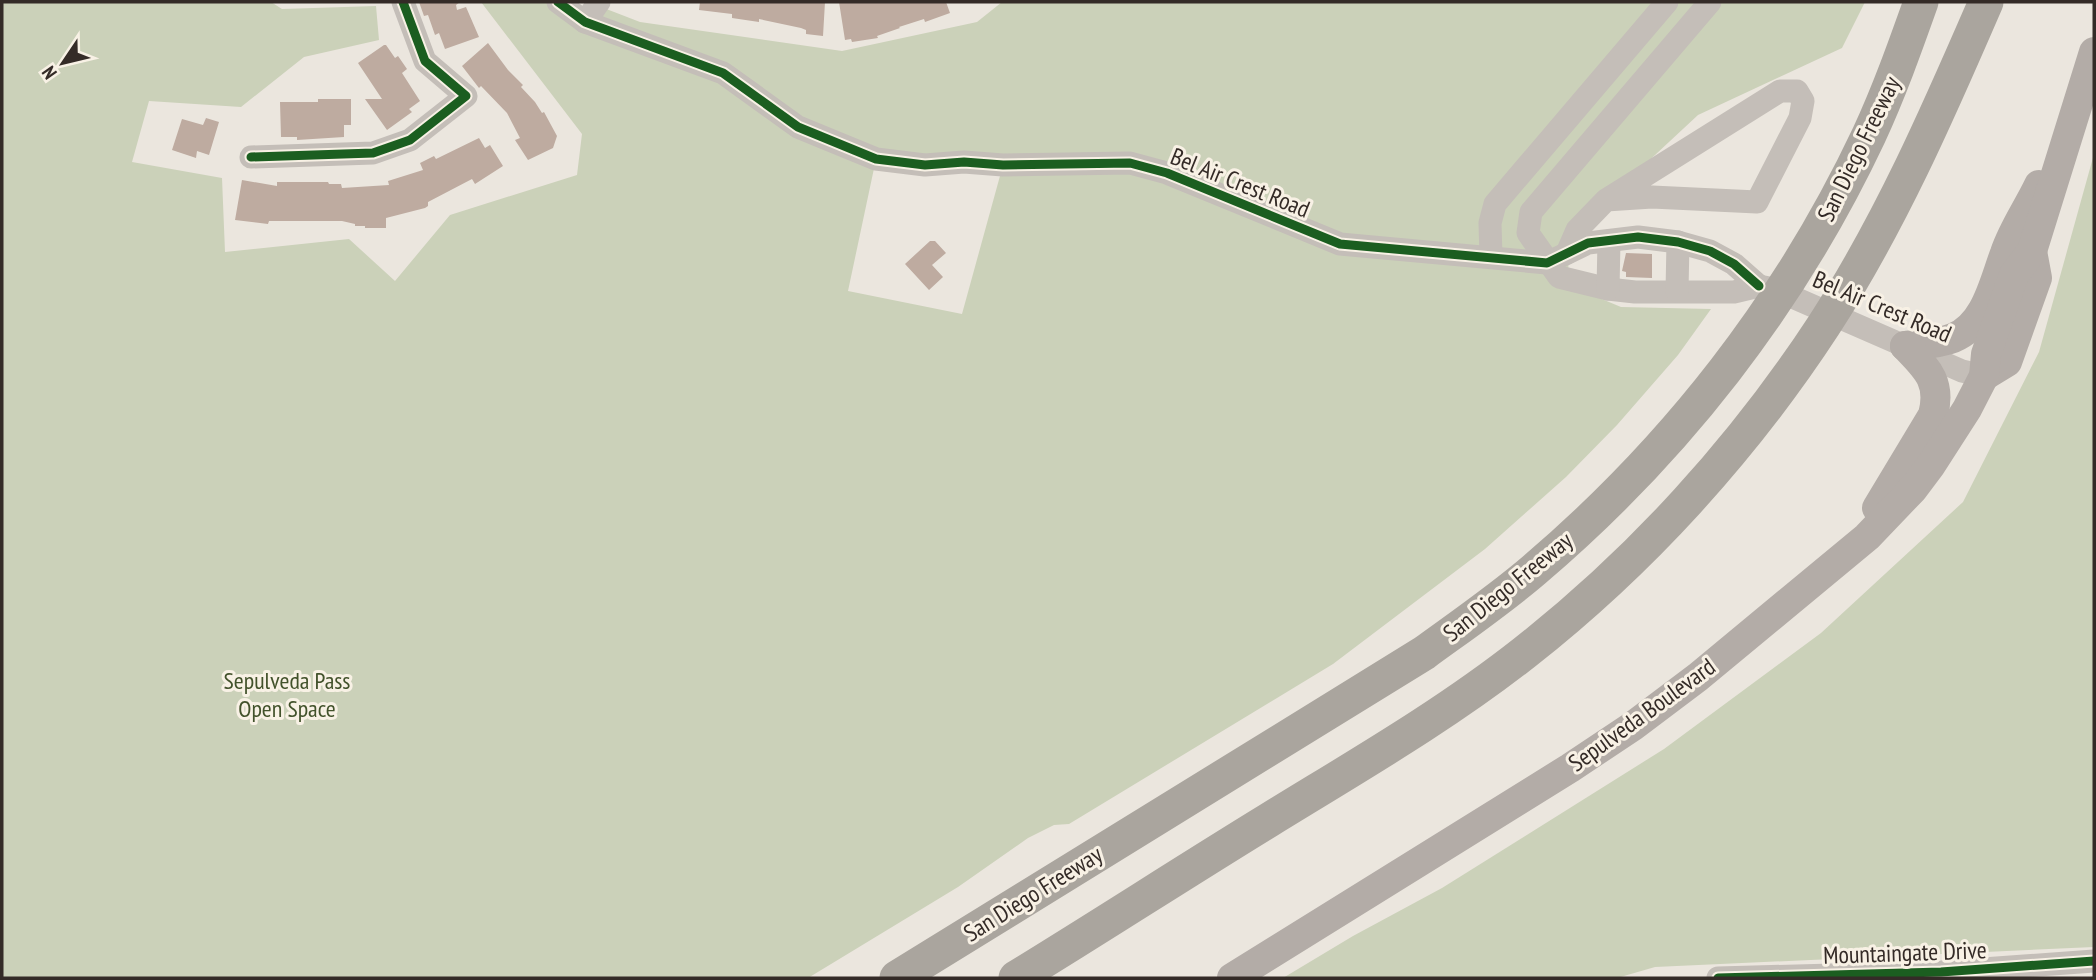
<svg xmlns="http://www.w3.org/2000/svg" width="2096" height="980" font-family="'PT Sans Narrow',sans-serif">
<rect width="100%" height="100%" fill="#ebe6de"/>
<g fill="#cbd1b9" fill-rule="evenodd">
<path d="M2,2H271L282,9L376,6L379,40L304,57L241,107L149,101L132,162L222,178L225,252L349,239L395,281L450,215L577,175L582,134L481,2H558L585,22L596,5L640,22L842,51L977,22L1002,2H1865L1842,48L1698,115L1569,235L1568,285L1621,307L1711,309L1678,355L1617,425L1566,477L1485,549L1333,664L1069,824L1054,825L1028,838L958,887L808,978H2ZM876,159L1003,165L962,314L848,291Z"/>
<path d="M2094,154V947L1655,967L1617,978H1283L1353,936L1442,888L1664,749L1821,633L1963,502L2039,352Z"/>
</g>
<g fill="#beaba0">
<path d="M419,2H460L456,5L457,10L466,7L479,37L445,49L439,33L435,35L428,15L424,16Z"/>
<path d="M700,2H825L823,36L806,34V30L801,28L759,19V22L732,18V14L699,10Z"/>
<path d="M839,2H946L950,13L925,22L924,19L899,27L900,28L877,36L878,38L852,42L851,39L845,40Z"/>
<path d="M488,43L508,70L523,85L521,87L535,102L542,113L544,112L557,136L553,148L528,160L515,140L520,138L507,113L481,86L479,88L462,66Z"/>
<path d="M384,45H386L395,58L398,56L407,69L402,73L420,101L409,109L412,112L387,130L365,99H382L358,63Z"/>
<path d="M318,99H351V125H344V137L297,140V137H281L280,102H318Z"/>
<path d="M206,118L219,122L209,155L197,151L196,158L172,150L182,119L203,125Z"/>
<path d="M479,138L485,148L490,145L503,166L475,184L472,179L428,202V206L425,208L386,218V228H365V226H355V224L342,221H269L268,224L235,220L242,180L277,186V182H328L329,184H341L342,188L389,185L388,181L423,170L420,163L434,156L436,159Z"/>
<path d="M930,241H935L946,253L932,265L943,277L929,290L905,264Z"/>
<path d="M1626,253L1652,254V278L1626,277V272L1622,271Z"/>
</g>
<g fill="none" stroke-linecap="round" stroke-linejoin="round">
<g stroke="#c4beb8" stroke-width="23">
<path d="M558,2L585,22L723,73L798,127L876,159L925,165L964,162L1003,165L1130,163L1167,173L1340,244L1547,263L1588,243L1638,237L1678,242L1710,251L1734,264L1759,286"/>
<path d="M1710,2L1531,212L1528,233L1559,277L1608,289L1635,292H1734L1759,286L1774,289L1962,371L1984,376"/>
<path d="M585,22L599,2"/>
<path d="M251,157L373,153L410,140L466,96L425,61L403,2"/>
<path d="M1567,253L1577,230L1606,200L1652,197L1757,202L1800,118L1803,101L1797,91H1780L1606,200"/>
<path d="M1491,257L1490,223L1495,204L1667,2"/>
<path d="M1608,289L1609,241"/>
<path d="M1677,291L1678,242"/>
<path d="M1718,978L1941,972L2094,961"/>
</g>
<g stroke="#b3aca7" stroke-width="30">
<path d="M1905,346C1920,344 1938,344 1953,338C1986,325 1994,282 2005,253C2013,229 2028,208 2039,185"/>
<path d="M1984,376L2007,362L2037,278L2032,251"/>
<path d="M1877,508L1933,415C1942,381 1926,368 1905,346"/>
<path d="M1232,978L1570,768L1633,726L1698,677L1867,537L1913,489L1931,465L1967,409L1984,376L1986,354L2014,275L2032,251L2094,52"/>
</g>
<g stroke="#aaa59e" stroke-width="35">
<path d="M897,978L1424,653C1461,626 1499,600 1534,570C1675,450 1790,303 1869,135C1889,92 1905,47 1921,2"/>
<path d="M1016,978C1101,926 1184,872 1269,820C1355,767 1444,716 1524,653C1640,562 1743,449 1824,325C1890,223 1938,113 1986,2"/>
</g>
<defs>
<g id="cycleway">
<path d="M558,2L585,22L723,73L798,127L876,159L925,165L964,162L1003,165L1130,163L1167,173L1340,244L1547,263L1588,243L1638,237L1678,242L1710,251L1734,264L1759,286"/>
<path d="M251,157L373,153L410,140L466,96L425,61L403,2"/>
<path d="M1718,978L1941,972L2094,961"/>
</g>
</defs>
<use href="#cycleway" stroke="#f8f1e5" stroke-width="13"/>
<use href="#cycleway" stroke="#1b5e20" stroke-width="9"/>
</g>
<g text-anchor="middle" stroke-width="6" stroke-linejoin="round" paint-order="stroke">
<g font-size="24" fill="#342b27" stroke="#f8f1e5">
<text transform="translate(1859 149) rotate(-64)" y="8">San Diego Freeway</text>
<text transform="translate(1240 183) rotate(22)" y="8">Bel Air Crest Road</text>
<text transform="translate(1882 307) rotate(23)" y="8">Bel Air Crest Road</text>
<text transform="translate(1508 587) rotate(-39)" y="8">San Diego Freeway</text>
<text transform="translate(1642 715) rotate(-36)" y="8">Sepulveda Boulevard</text>
<text transform="translate(1033 894) rotate(-32)" y="8">San Diego Freeway</text>
<text transform="translate(1905 953) rotate(-2)" y="8">Mountaingate Drive</text>
</g>
<g font-size="24" fill="#42522b" stroke="#f8f1e5">
<text x="287" y="689">Sepulveda Pass<tspan x="287" dy="28">Open Space</tspan></text>
</g>
</g>
<rect width="2096" height="980" fill="none" stroke="#342b27" stroke-width="7"/>
<g transform="translate(63 63) rotate(235)" stroke="#f8f1e5" stroke-width="5" paint-order="stroke">
<path d="M0-5L12 26L0 18L-12 26Z" fill="#342b27"/>
<text y="-10" font-size="19" font-weight="bold" text-anchor="middle" fill="#342b27">N</text>
</g>
</svg>
